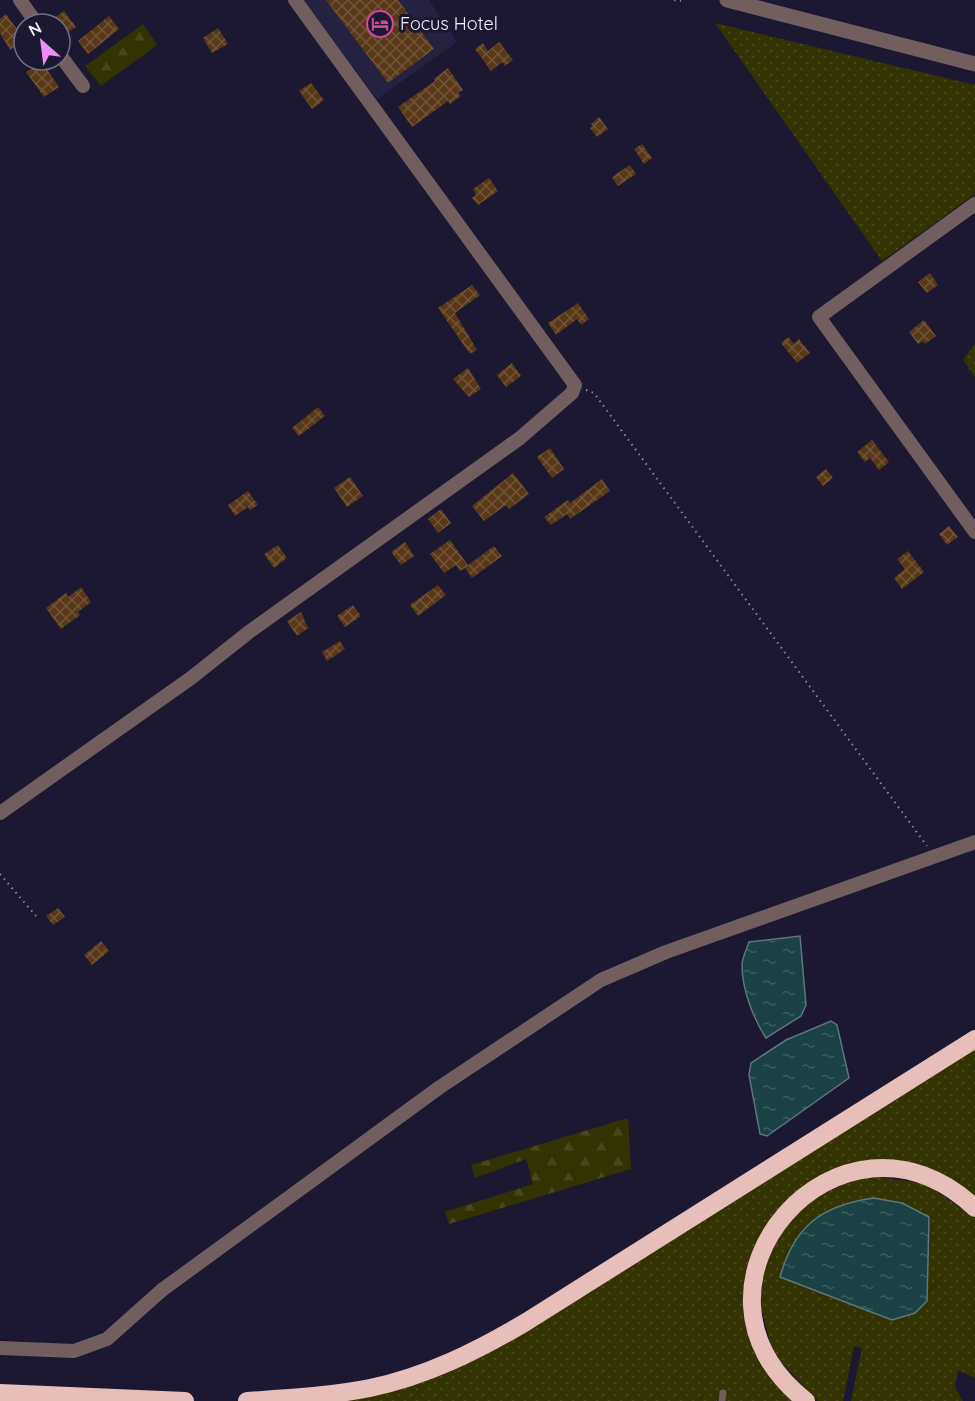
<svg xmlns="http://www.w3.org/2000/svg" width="975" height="1401" font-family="Quicksand,sans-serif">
<defs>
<pattern id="grass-dots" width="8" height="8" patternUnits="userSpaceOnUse" patternTransform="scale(1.5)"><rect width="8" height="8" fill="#333301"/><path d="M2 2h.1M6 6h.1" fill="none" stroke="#47471a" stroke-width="1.8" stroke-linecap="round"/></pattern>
<pattern id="forest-firs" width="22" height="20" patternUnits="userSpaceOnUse" patternTransform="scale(1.5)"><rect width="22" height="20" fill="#333301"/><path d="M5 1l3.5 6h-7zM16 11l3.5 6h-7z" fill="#47471a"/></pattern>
<pattern id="water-ripples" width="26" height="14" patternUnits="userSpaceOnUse" patternTransform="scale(1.5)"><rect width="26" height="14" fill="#1b4244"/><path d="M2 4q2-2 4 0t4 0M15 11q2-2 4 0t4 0" fill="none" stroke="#3d5e60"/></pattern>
<pattern id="building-cross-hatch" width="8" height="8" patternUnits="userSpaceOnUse" patternTransform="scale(1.5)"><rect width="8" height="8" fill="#583816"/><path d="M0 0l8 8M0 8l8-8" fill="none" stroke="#715539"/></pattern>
</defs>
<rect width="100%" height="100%" fill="#1c1832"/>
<path fill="#252140" d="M303,0H429L457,42L377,99Z"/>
<g fill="url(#grass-dots)">
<path d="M715,23L975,85V194L882,261Z"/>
<path d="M975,343V377L963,360Z"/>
<path d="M975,1048V1199L927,1172L814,1181L778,1211L763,1232L752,1258L763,1363L795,1401H726L725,1398H718L717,1401H343L398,1388Z"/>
<path d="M865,1176L925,1183L975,1218V1378L958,1370L955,1387L963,1401H851L862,1348L854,1346L843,1401H818L773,1354L759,1299L766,1259L786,1222L822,1192Z"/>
</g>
<g fill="url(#forest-firs)">
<path d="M143,24L157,45L101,86L85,66Z"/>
<path d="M628,1118L631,1169L449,1224L445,1212L533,1184L526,1159L475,1178L471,1165Z"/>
</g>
<g fill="url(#water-ripples)" stroke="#5c777c" stroke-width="1.5">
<path d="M800,936L806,1005L801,1016L766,1038C753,1018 742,989 742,965C742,958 747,949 749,942Z"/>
<path d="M831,1021L837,1025L849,1078L767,1136L760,1134L749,1075L751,1063L786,1040Z"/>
<path d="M874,1198L902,1203L929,1217L927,1301L915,1313L892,1320L780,1277C794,1226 822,1205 874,1198Z"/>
</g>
<g fill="url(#building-cross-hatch)">
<path d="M326,0H398L434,49L388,83Z"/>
<path d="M64,11L76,27L67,33L56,17Z"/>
<path d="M6,14L24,39L10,50L0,33V19Z"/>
<path d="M109,16L119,29L88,54L78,41Z"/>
<path d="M218,28L228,44L212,53L203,38Z"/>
<path d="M499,42L513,60L505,66L502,62L491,71L475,49L483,43L488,51Z"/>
<path d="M41,61L59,87L44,97L26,72Z"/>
<path d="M448,68L463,90L458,93L461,96L450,104L448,101L412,127L398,107L435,81L434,79Z"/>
<path d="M311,83L324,100L312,109L299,91Z"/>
<path d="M599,117L608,129L597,137L590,128L593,126L591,124Z"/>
<path d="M642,144L652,158L644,164L634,149Z"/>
<path d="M630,165L636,174L618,186L612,177Z"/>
<path d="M489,178L498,191L478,205L472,198L476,195L473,189Z"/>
<path d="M930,273L938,285L927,293L918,282Z"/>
<path d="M472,285L480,295L455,313L477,350L470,354L438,308Z"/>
<path d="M578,303L589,319L581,325L577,319L556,335L548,323Z"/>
<path d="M924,320L936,336L925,344L923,341L918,344L909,332Z"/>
<path d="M788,337L794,344L799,339L810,353L797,363L781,343Z"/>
<path d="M512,363L521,376L506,387L497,375Z"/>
<path d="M468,368L481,389L469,397L453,379Z"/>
<path d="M318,407L325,416L299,436L292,428Z"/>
<path d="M872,440L889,462L879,470L870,458L865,462L857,452Z"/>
<path d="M550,448L564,469L552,478L537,457Z"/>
<path d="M826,469L833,478L823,486L816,477Z"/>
<path d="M513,473L529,494L509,509L506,505L484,521L472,506Z"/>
<path d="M350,477L363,496L347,507L334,488Z"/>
<path d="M602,479L610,491L570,519L567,514L551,525L544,517L568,500L570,503Z"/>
<path d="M248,491L258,505L250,510L248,507L235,516L228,505Z"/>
<path d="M441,509L451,523L438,533L428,519Z"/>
<path d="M949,526L958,537L947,545L939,534Z"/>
<path d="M450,540L468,565L494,546L502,556L472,578L465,568L460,571L456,565L444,573L430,554Z"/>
<path d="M405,542L414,556L401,565L391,552Z"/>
<path d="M278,545L287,558L274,568L264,554Z"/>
<path d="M908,551L924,572L902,589L894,578L905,569L897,559Z"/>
<path d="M438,585L446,595L418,616L410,605Z"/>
<path d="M81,587L91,602L78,612L80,615L61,629L46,608L66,593L68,597Z"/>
<path d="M353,605L361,616L345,627L337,616Z"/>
<path d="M301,612L308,628L297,636L287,621Z"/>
<path d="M340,641L345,649L327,661L322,652Z"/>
<path d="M58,908L65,917L53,925L46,916Z"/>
<path d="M101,941L109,951L92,965L84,955Z"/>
</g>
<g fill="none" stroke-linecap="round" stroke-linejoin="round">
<g stroke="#8b899b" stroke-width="2" stroke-dasharray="1.5 4.5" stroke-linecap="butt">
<path d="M674,0L681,1"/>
<path d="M586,390L594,393L927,846"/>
<path d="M0,874L36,916"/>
</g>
<path stroke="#705f5e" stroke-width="7" d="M722,1401L723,1393"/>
<g stroke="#705f5e" stroke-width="14">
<path d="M20,0L37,24"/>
<path d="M60,55L83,86"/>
<path d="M975,204L819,317L975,532"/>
<path d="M0,813L191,678L249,632L520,438L572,393L575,385L295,0"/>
<path d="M0,1348L74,1351L107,1339L162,1290L440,1087L601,980L666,952L975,842"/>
</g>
<path stroke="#705f5e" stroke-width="15" d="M727,0L975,64"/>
<g stroke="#e7beba" stroke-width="18">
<path d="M0,1393L185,1401"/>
<path d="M247,1401C288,1398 330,1396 370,1388C427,1376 477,1351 526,1322L975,1039"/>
<path d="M806,1401C660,1287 841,1081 975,1208"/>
</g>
</g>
<defs>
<symbol id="hotel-ring" viewBox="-11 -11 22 22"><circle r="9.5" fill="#1c1832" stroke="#d1479c" stroke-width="1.5"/><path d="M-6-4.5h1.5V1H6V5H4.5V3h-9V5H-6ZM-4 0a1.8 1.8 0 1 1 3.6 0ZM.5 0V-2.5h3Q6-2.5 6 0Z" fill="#d1479c"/></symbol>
</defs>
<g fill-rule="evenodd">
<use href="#hotel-ring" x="365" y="9" width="30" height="30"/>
</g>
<g text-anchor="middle" stroke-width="6" stroke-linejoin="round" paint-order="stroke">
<g font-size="18" fill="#f4f4fe" stroke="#1c1832" text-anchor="start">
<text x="400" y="30">Focus Hotel</text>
</g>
</g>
<g transform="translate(42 42) rotate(332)"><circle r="28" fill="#1c1832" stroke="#727084" stroke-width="1.5"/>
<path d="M0-4.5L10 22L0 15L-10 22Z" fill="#ee8cf8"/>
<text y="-9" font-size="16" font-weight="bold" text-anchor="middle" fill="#f4f4fe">N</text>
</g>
</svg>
